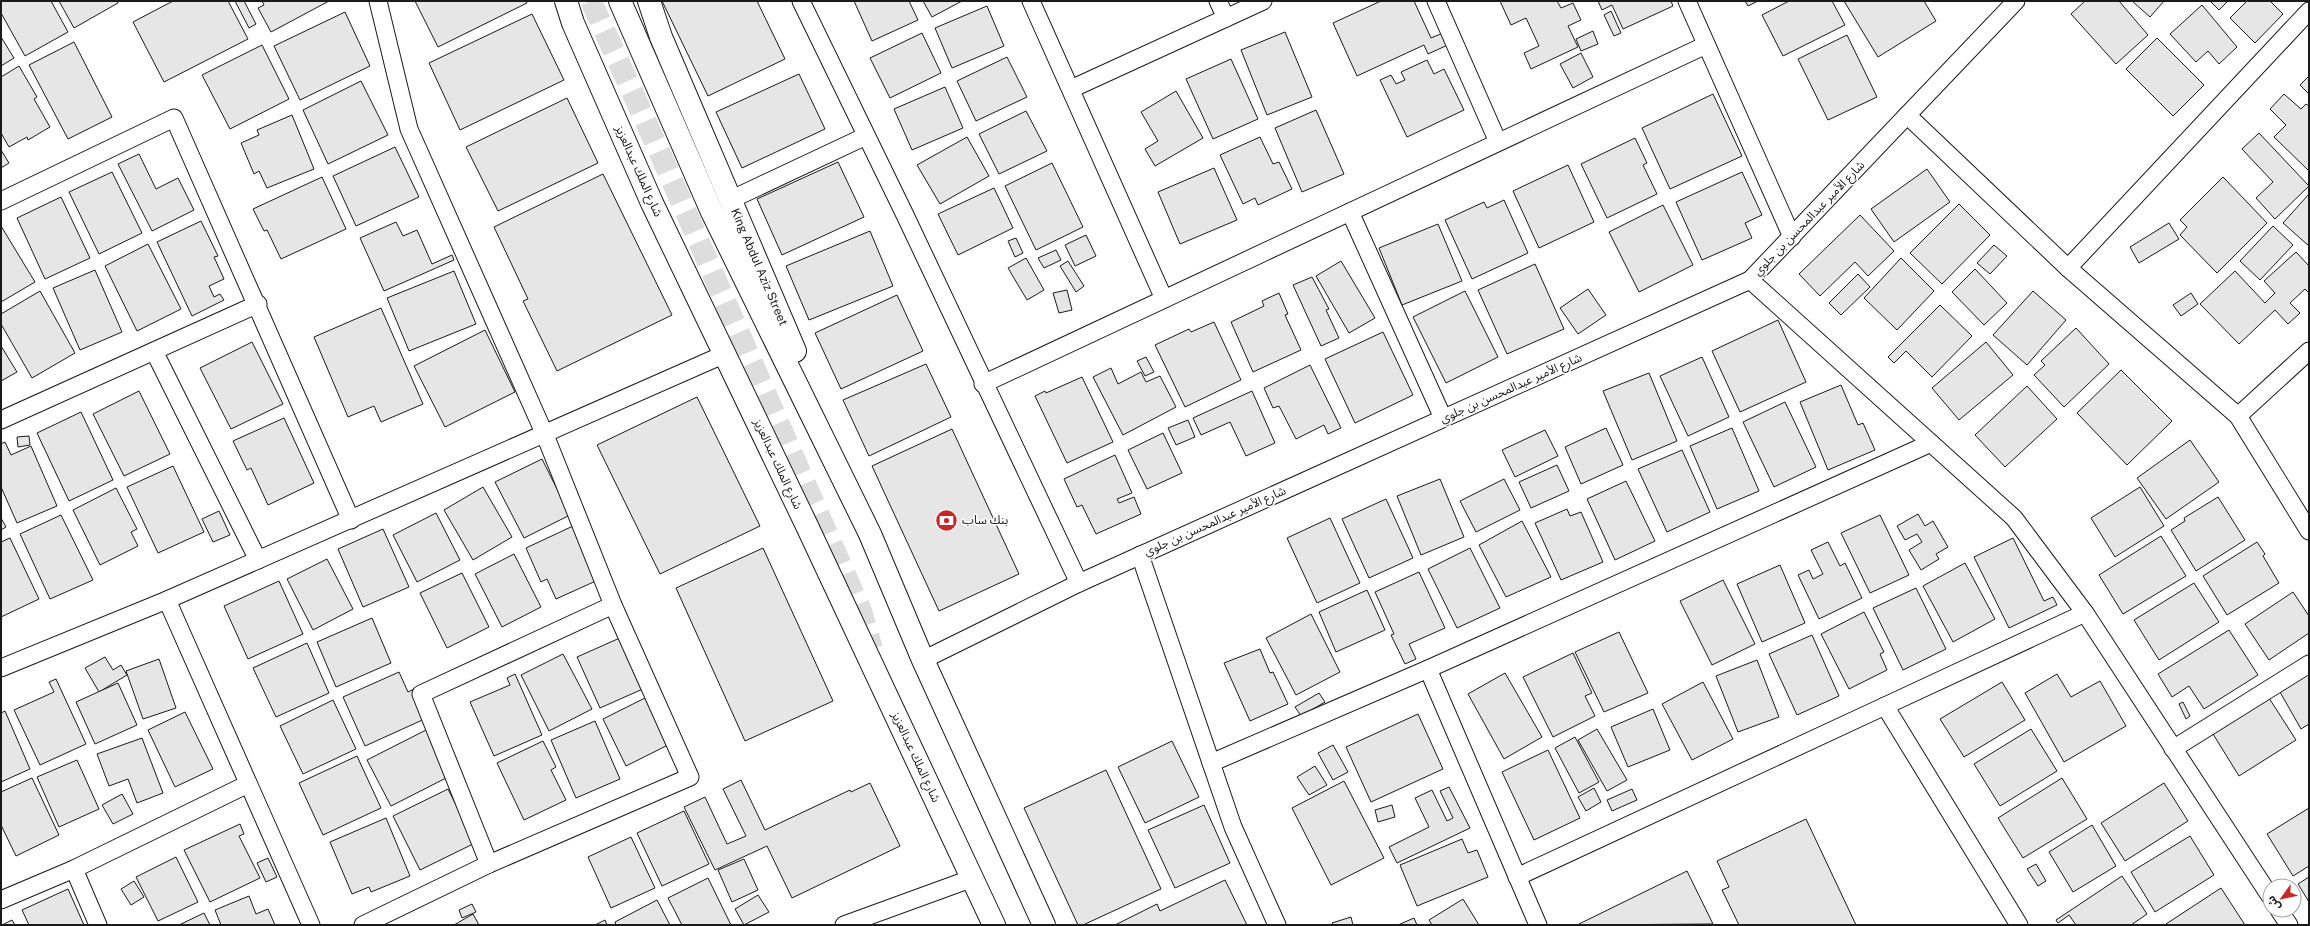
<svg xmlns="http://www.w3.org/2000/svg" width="2310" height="926" font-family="'Public Sans','Noto Sans Arabic',sans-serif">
<rect width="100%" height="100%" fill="#fff"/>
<g fill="#e6e6e6" stroke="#1a1a1a">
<path d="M1,1H51L68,32L25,56L1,13Z"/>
<path d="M59,1H117L118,3L74,28Z"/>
<path d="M173,1H228L248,39L164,82L133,22Z"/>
<path d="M235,1H244L256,24L249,28Z"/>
<path d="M262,1H329L271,32L258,8L264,5Z"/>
<path d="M415,1H526L527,3L438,47Z"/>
<path d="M662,1H757L785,59L708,96Z"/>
<path d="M854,1H909L918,20L872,41Z"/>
<path d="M923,1H962L932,17Z"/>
<path d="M1381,1H1414L1431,38L1445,32L1450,44L1428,54L1424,45L1357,76L1333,23Z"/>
<path d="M1500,1H1557L1561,8L1573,3L1581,20L1568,26L1578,47L1531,69L1524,53L1539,46L1526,18L1511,25Z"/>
<path d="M1598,1H1671L1673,6L1623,29L1612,5L1602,10Z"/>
<path d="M1745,1H1758L1748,6Z"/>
<path d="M1789,1H1832L1845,25L1783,56L1762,15Z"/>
<path d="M1844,1H1924L1936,21L1878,57Z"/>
<path d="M2085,1H2119L2148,35L2116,64L2071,14Z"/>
<path d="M2132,1H2164L2150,17Z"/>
<path d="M2210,1H2228L2219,10Z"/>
<path d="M2247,1H2270L2283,14L2255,43L2230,18Z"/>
<path d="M2202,5L2237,47L2219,64L2208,51L2196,62L2170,34Z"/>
<path d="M987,6L1004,46L952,68L935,28Z"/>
<path d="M1611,11L1621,33L1614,36L1604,15Z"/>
<path d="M345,12L370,66L300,100L274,46Z"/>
<path d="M532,14L564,80L460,130L429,63Z"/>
<path d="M1593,31L1598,44L1581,51L1576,39Z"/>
<path d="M1285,32L1312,97L1267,115L1241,50Z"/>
<path d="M922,33L941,73L890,98L870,58Z"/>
<path d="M1847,35L1877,97L1828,120L1798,59Z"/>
<path d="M1,37L14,58L1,66Z"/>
<path d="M2157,38L2204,85L2173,116L2126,69Z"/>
<path d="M74,42L112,117L68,139L29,65Z"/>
<path d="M262,45L289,99L230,129L202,75Z"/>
<path d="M1581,53L1593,77L1573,88L1560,64Z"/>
<path d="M1007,57L1027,97L976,121L957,81Z"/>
<path d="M1231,59L1258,119L1213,139L1186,79Z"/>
<path d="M1427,60L1434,74L1444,69L1464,110L1407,137L1380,80L1391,75L1396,84L1405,80L1401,72Z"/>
<path d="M19,66L37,97L34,99L50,127L28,140L27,137L9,147L1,133V77Z"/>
<path d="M799,74L825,129L742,168L716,112Z"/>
<path d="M2309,76V94L2300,85Z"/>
<path d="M361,81L388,135L328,164L303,110Z"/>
<path d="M945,87L963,128L912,150L894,109Z"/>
<path d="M1176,91L1203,138L1155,166L1145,149L1158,141L1141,112Z"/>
<path d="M1713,94L1742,156L1670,189L1642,128Z"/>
<path d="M2284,94L2301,109L2306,104L2309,106V171L2274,137L2286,125L2270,109Z"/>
<path d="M567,98L598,163L498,211L466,147Z"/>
<path d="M1316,110L1344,174L1302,192L1275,128Z"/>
<path d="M1026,111L1047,151L999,174L979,134Z"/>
<path d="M292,115L314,169L267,188L259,171L254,174L241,143L259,135L257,130Z"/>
<path d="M2259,133L2309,186L2275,219L2256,198L2273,182L2242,149Z"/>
<path d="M967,137L989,176L940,204L917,165Z"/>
<path d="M1260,137L1273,164L1279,162L1292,189L1258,205L1255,198L1243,204L1220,155Z"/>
<path d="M1635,138L1647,163L1643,165L1657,194L1607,218L1581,164Z"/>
<path d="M395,147L419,197L356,226L333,176Z"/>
<path d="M1,150L9,163L1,168Z"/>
<path d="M139,154L156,189L178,178L194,210L152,231L118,164Z"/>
<path d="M838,162L864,217L782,255L757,199Z"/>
<path d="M1052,163L1083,227L1036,250L1005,186Z"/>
<path d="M1568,165L1594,222L1539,248L1513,191Z"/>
<path d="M1214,168L1237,220L1180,244L1158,192Z"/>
<path d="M1927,169L1950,202L1894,242L1871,209Z"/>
<path d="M112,172L142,233L99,254L69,192Z"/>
<path d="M1742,172L1762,215L1745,223L1752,238L1702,260L1676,202Z"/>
<path d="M603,174L672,315L557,371L523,301L528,299L494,227Z"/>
<path d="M322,177L346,229L281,259L267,230L264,231L253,209Z"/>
<path d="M2223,177L2267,223L2217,273L2180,235L2187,227L2180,220Z"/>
<path d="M994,188L1013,228L958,255L938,214Z"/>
<path d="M2309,194V246L2283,223Z"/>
<path d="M61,197L90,258L45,279L17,218Z"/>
<path d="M1504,200L1528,253L1472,279L1445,220L1484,202L1487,208Z"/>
<path d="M1959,204L1990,235L1942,284L1910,253Z"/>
<path d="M1663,205L1693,265L1639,292L1609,232Z"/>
<path d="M1860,215L1894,251L1868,276L1855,262L1820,296L1799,274Z"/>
<path d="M201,221L218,256L214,257L224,279L209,286L214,297L220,294L224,300L192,316L157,242Z"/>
<path d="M396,222L403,236L417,230L432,264L452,255L454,260L384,291L360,238Z"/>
<path d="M2169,223L2179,239L2139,263L2130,247Z"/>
<path d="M1438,224L1462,281L1402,305L1379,248Z"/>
<path d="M1,226L35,282L1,302Z"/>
<path d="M2273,226L2293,245L2260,280L2240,261Z"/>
<path d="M870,231L893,286L809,320L786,266Z"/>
<path d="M1086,235L1096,256L1075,266L1065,245Z"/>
<path d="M1016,238L1023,253L1015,257L1008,241Z"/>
<path d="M148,244L181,309L137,331L105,266Z"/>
<path d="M1994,245L2007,256L1990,274L1977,263Z"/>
<path d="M1056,250L1061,260L1044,268L1038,258Z"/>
<path d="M2296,252L2309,266V293L2305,289L2290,303L2300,313L2288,324L2275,310L2239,344L2200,304L2235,271L2265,303L2275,293L2264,281Z"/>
<path d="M1026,258L1044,290L1027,300L1008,268Z"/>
<path d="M1901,258L1934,291L1897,330L1864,298Z"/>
<path d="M1068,261L1084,286L1076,292L1060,266Z"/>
<path d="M1341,261L1375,318L1349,333L1316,276Z"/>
<path d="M1535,264L1564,329L1507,354L1478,290Z"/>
<path d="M1975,269L2007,303L1984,325L1952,292Z"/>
<path d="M95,270L122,332L80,350L53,288Z"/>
<path d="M454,271L476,324L409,351L387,298Z"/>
<path d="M1858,274L1870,287L1841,315L1829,303Z"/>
<path d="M1312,277L1329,309L1326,310L1339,338L1321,346L1293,285Z"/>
<path d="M1588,289L1606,315L1578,334L1560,308Z"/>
<path d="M1067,290L1072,310L1059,313L1053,293Z"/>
<path d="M40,291L75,353L32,378L1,324V314Z"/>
<path d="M1465,291L1498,357L1446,383L1413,317Z"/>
<path d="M2033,291L2066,320L2027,365L1993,335Z"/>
<path d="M1279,293L1288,314L1285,315L1301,350L1253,372L1231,322L1264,306L1262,301Z"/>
<path d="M2191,293L2198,304L2181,316L2173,305Z"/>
<path d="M897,295L923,351L841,389L815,333Z"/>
<path d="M1940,305L1972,336L1932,377L1906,351L1894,363L1888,357Z"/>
<path d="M381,308L423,404L381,422L374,406L348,417L314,337Z"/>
<path d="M1778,320L1806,382L1740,412L1712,351Z"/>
<path d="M1214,322L1241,380L1185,407L1155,345L1189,329L1191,332Z"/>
<path d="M2076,328L2109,364L2064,407L2034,375L2045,365L2041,361Z"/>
<path d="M485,330L515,392L445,427L414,366Z"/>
<path d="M1383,332L1413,395L1355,423L1325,359Z"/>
<path d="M252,342L283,404L231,429L200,368Z"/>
<path d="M1986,342L2013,375L1959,420L1932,388Z"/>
<path d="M1,346L17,372L1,381Z"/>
<path d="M1146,357L1154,372L1145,376L1137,361Z"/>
<path d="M1702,357L1729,417L1688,436L1660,376Z"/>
<path d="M926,364L951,417L869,456L843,400Z"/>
<path d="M1310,365L1341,428L1328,434L1324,425L1296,439L1279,406L1273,408L1264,388Z"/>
<path d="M1111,368L1118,384L1141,372L1146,382L1160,376L1176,407L1123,435L1093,377Z"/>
<path d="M2121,370L2172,421L2127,465L2077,413Z"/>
<path d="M1649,373L1677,441L1632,460L1603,391Z"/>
<path d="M1082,377L1113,442L1067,463L1035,396L1045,391L1046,393Z"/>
<path d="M1841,385L1858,425L1863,423L1875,450L1828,470L1800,402Z"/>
<path d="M2027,386L2057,419L2005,467L1975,435Z"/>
<path d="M139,391L170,454L124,476L93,414Z"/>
<path d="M1252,391L1275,443L1246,456L1230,422L1201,435L1193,418Z"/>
<path d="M697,397L760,526L660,574L597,445Z"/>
<path d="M1785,402L1816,467L1774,487L1743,422Z"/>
<path d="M81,412L113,480L69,501L37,433Z"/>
<path d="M284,418L314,483L268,505L251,468L247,470L233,441Z"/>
<path d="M1188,420L1195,437L1176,445L1168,428Z"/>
<path d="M1606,428L1623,465L1581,484L1565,447Z"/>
<path d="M1732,428L1759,491L1717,509L1690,446Z"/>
<path d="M952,429L1019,574L939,611L872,466Z"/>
<path d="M1545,430L1558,456L1515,477L1502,450Z"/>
<path d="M1163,433L1182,473L1147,489L1128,450Z"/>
<path d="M29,436L30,445L18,447L17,437Z"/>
<path d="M2190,440L2219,482L2166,519L2137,478Z"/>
<path d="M5,442L11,455L31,446L57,506L17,523L1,487V444Z"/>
<path d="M1682,450L1710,512L1667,532L1638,469Z"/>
<path d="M1115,455L1132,493L1117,499L1119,503L1134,497L1141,514L1096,534L1082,505L1077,507L1064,479Z"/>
<path d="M542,459L570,515L524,538L495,482Z"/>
<path d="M1557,465L1569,491L1531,508L1519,482Z"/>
<path d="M173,466L204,532L158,553L127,487Z"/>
<path d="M1440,479L1464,537L1421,555L1397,496Z"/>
<path d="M1504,479L1520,510L1476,532L1460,501Z"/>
<path d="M1626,481L1655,541L1615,560L1587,499Z"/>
<path d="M483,487L512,537L473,560L444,510Z"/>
<path d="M2140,487L2164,526L2115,557L2091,518Z"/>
<path d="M116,488L137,529L131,532L138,546L100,565L73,510Z"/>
<path d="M2218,497L2245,540L2196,571L2171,530L2185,521L2184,518Z"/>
<path d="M1386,499L1413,558L1369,578L1342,519Z"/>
<path d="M1567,509L1570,516L1581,512L1603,562L1561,580L1535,523Z"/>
<path d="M219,511L230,535L213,542L202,519Z"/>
<path d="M436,513L460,560L417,582L393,535Z"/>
<path d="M1918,514L1925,526L1933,521L1948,547L1936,554L1939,559L1921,570L1909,550L1922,542L1917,534L1905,540L1897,526Z"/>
<path d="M61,515L93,580L50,599L20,534Z"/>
<path d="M1880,515L1909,575L1870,593L1841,533Z"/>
<path d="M1,518L6,527L1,530Z"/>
<path d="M1330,518L1360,583L1317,603L1287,538Z"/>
<path d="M1522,521L1551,577L1506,597L1479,545Z"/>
<path d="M573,526L598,580L556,599L547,579L541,582L526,548Z"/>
<path d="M383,529L409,587L363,607L338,549Z"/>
<path d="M2161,536L2186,576L2123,614L2099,575Z"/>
<path d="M10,538L39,599L1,617V542Z"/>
<path d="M2013,538L2044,601L2053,597L2057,605L2009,628L1974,557Z"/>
<path d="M1828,542L1840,566L1845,563L1862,598L1819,619L1798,575L1809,570L1813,579L1823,574L1811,550Z"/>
<path d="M2257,542L2265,554L2263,556L2279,583L2227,615L2203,576Z"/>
<path d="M763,548L833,701L745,741L676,588Z"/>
<path d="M1470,548L1500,608L1457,628L1428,569Z"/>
<path d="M514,554L541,607L502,627L475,574Z"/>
<path d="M327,559L353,609L313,630L287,579Z"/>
<path d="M1965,563L1995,619L1953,642L1923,586Z"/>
<path d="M1780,565L1805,623L1762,642L1737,584Z"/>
<path d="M1419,572L1445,628L1409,644L1416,659L1405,664L1391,635L1394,634L1375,592Z"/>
<path d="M462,573L489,627L447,648L420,593Z"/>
<path d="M1723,580L1755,644L1712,665L1680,601Z"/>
<path d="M279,581L303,634L248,659L224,606Z"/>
<path d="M2194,583L2219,622L2159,660L2134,620Z"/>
<path d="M1916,588L1946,649L1903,670L1873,608Z"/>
<path d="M1367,590L1385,630L1336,652L1319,612Z"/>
<path d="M2293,592L2309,616V633L2269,660L2245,624Z"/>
<path d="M1864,612L1884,652L1880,654L1887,670L1849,689L1821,634Z"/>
<path d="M1311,614L1340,672L1296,695L1266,638Z"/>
<path d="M372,618L391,663L336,687L317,642Z"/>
<path d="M2229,630L2258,675L2204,709L2189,686L2172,697L2158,674Z"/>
<path d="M1619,632L1648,693L1604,712L1575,652Z"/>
<path d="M1812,635L1839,696L1797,715L1769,654Z"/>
<path d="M622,637L645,688L600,708L577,657Z"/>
<path d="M307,643L329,693L276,717L253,668Z"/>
<path d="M1260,649L1270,673L1273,672L1288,704L1250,721L1224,663Z"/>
<path d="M1573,653L1592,693L1585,696L1595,716L1553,737L1523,677Z"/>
<path d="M563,654L592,709L549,731L521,675Z"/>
<path d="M105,657L113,670L121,665L127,675L99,692L85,668Z"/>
<path d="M159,659L176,708L143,719L126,671Z"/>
<path d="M1757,660L1779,717L1738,732L1716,676Z"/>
<path d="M399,672L408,692L416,688L429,717L365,746L343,697Z"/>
<path d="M1505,673L1542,737L1504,759L1468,694Z"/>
<path d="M515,674L542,735L494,756L470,702L510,685L507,678Z"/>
<path d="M2057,674L2071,697L2100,681L2126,726L2064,762L2025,693Z"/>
<path d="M2309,674V724L2301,729L2280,692Z"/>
<path d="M56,679L86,744L40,765L14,710L54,692L49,682Z"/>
<path d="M1703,682L1733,739L1692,760L1662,704Z"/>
<path d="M2002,682L2025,720L1964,757L1940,719Z"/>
<path d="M118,683L137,725L95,744L76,702Z"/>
<path d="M1319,693L1325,702L1301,716L1295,707Z"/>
<path d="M649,696L672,743L626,766L603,719Z"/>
<path d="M2269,698L2296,740L2239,776L2213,734Z"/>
<path d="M333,700L356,749L303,774L280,726Z"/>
<path d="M2183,702L2190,716L2186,719L2179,704Z"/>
<path d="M1653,709L1670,750L1628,767L1611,727Z"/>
<path d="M5,711L30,769L1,782V713Z"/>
<path d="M185,712L213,769L175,787L148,730Z"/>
<path d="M1418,714L1443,769L1371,802L1346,747Z"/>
<path d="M595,721L620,779L576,798L551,740Z"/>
<path d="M428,729L452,775L391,806L367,760Z"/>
<path d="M1597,729L1627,780L1607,791L1578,740Z"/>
<path d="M2031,729L2057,771L2000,806L1974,764Z"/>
<path d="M1575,737L1599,782L1579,793L1555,748Z"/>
<path d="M142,738L163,793L137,803L128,779L109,786L97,754Z"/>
<path d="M543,741L556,767L551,770L566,800L524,820L497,763Z"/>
<path d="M1172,741L1199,797L1145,823L1118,767Z"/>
<path d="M1333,745L1348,772L1333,780L1318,753Z"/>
<path d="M1548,750L1580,818L1534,840L1502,772Z"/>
<path d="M357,756L381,808L323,835L299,783Z"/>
<path d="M77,760L99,809L59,827L37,777Z"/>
<path d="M1315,766L1327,785L1309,795L1297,777Z"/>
<path d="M1106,770L1161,889L1083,925H1078L1024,808Z"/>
<path d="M32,778L59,835L16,856L1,825V792Z"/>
<path d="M2062,778L2087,819L2023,858L1998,818Z"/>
<path d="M741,780L765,830L850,790L851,792L870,783L900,846L792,898L767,846L715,870L684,807L705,797L727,844L746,836L723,789Z"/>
<path d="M1344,781L1384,858L1331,885L1292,808Z"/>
<path d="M2164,783L2188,821L2125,861L2101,823Z"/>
<path d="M1449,787L1470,828L1397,863L1389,847L1429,827L1415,798L1432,790L1447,821L1453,818L1440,791Z"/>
<path d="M1594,788L1601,802L1586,811L1578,797Z"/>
<path d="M448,789L475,843L420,870L393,816Z"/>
<path d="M1632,789L1637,800L1612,811L1607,800Z"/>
<path d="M122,794L133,814L113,824L102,805Z"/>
<path d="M1204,805L1230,863L1175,888L1148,830Z"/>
<path d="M1392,805L1395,817L1378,822L1375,810Z"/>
<path d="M2309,808V866L2293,876L2267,834Z"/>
<path d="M684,811L709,864L662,886L637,833Z"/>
<path d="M386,818L410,876L371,892L369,887L352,894L330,842Z"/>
<path d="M1806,819L1856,925H1739L1722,890L1729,887L1717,861Z"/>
<path d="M240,824L244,834L239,836L260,878L210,902L184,850Z"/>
<path d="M2092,825L2116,866L2073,892L2049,852Z"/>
<path d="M2190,836L2214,875L2155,912L2131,872Z"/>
<path d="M631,837L655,888L611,908L588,857Z"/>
<path d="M1462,839L1468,853L1477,850L1488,877L1417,906L1400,865Z"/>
<path d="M176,857L198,902L158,921L136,877Z"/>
<path d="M268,858L277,877L266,882L257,863Z"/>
<path d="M744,859L758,890L732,902L718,870Z"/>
<path d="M2036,864L2046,881L2038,886L2027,869Z"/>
<path d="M1687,871L1713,924L1579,925V924Z"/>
<path d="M2122,876L2147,914L2131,925H2076L2069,915L2058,923L2056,920Z"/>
<path d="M2309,877V902L2298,884Z"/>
<path d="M708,878L731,925H682L668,898Z"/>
<path d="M1225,880L1247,925H1115L1157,904L1160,911Z"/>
<path d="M134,881L144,897L131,905L121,889Z"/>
<path d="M2221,888L2245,925H2166V924Z"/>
<path d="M68,889L84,925H29L22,910Z"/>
<path d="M758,895L769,912L744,925L735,909Z"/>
<path d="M249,896L256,914L268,909L275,925H221L215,910Z"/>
<path d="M1463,899L1479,925H1432L1429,920Z"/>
<path d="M657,900L670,925H616L615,922Z"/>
<path d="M472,904L476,912L462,918L459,910Z"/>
<path d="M204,913L210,925H179Z"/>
<path d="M473,914L479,925H454Z"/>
<path d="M1351,917L1353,925H1333L1332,923Z"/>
<path d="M1414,918L1417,925H1398Z"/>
<path d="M12,920L15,925H2Z"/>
<path d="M605,920L607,925H595Z"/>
</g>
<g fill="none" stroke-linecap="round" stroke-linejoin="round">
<path stroke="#ddd" stroke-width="22" stroke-dasharray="22 11" stroke-linecap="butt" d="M591,1L660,153L861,611L872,649"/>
<defs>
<g id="minor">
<path d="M801,1L905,215L1079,583"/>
<path d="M1031,1L1164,299"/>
<path d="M1218,1L1226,18"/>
<path d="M1436,1L1498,142"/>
<path d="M1687,1L1792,237"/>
<path d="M1071,89L1263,1"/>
<path d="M1907,115L2068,268L2238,416L2309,531"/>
<path d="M730,200L866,136"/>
<path d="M1,201L174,118L351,520"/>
<path d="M1350,212L1443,418"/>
<path d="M2068,268L2309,11"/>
<path d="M1750,280L2014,518L2085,613L2270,896"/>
<path d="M154,351L258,560"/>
<path d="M983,384L1706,45"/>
<path d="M2238,416L2309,351"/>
<path d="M1,420L258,304"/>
<path d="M1140,555L1233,827L1277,925"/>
<path d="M167,600L311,925"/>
<path d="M923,660L1079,583L1750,280L2016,1"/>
<path d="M1,668L167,600L725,354"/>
<path d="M1428,669L1538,925"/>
<path d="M2173,749L2309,664"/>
<path d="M1211,763L1428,669L1931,443"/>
<path d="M489,864L421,694L613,605"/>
<path d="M74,869L98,925"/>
<path d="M1517,877L1885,706"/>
<path d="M1,900L74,869L248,784"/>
<path d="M2279,910L2289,925"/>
<path d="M363,925L489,864L690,777L613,605L545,435L409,129L378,1"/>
<path d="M844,925L973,878"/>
<path d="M2019,925L1885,706L2085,613"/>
</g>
<g id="tertiary">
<path d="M566,1L573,23L652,203L807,526L994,925"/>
<path d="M620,1L712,212L870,534L923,660L1044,925"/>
<path id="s1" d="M649,1L661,37L795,351"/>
</g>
</defs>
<use href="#minor" stroke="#1a1a1a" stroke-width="19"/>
<use href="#tertiary" stroke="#1a1a1a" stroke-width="24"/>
<use href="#minor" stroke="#fff" stroke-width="17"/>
<use href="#tertiary" stroke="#fff" stroke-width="22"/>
</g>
<defs>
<symbol id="bank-disc" viewBox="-11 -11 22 22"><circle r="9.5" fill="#c62828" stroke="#fff"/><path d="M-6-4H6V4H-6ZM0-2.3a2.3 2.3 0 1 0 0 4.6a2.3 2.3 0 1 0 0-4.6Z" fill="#fff"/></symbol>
</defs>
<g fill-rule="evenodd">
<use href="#bank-disc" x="934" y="508" width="25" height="25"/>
</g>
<g text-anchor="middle" stroke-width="3" stroke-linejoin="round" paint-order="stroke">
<g font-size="12" fill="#1a1a1a" stroke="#fff">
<text transform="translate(639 171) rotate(66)" y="4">شارع الملك عبدالعزيز</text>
<text transform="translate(1809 218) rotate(-46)" y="4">شارع الأمير عبدالمحسن بن جلوي</text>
<text dy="4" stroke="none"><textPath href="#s1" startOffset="288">King Abdul Aziz Street</textPath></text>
<text transform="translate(1511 388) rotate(-24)" y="4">شارع الأمير عبدالمحسن بن جلوي</text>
<text transform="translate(778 464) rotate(65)" y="4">شارع الملك عبدالعزيز</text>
<text transform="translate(1215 521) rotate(-24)" y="4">شارع الأمير عبدالمحسن بن جلوي</text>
<text transform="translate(916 757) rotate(65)" y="4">شارع الملك عبدالعزيز</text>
</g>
<g font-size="12" fill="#1a1a1a" stroke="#fff" text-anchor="start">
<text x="962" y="524">بنك ساب</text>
</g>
</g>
<rect width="2310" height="926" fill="none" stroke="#1a1a1a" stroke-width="4"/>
<g transform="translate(2282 898) rotate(237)"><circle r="19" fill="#ffffff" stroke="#a3a3a3"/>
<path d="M0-3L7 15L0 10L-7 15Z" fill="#c62828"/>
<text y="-6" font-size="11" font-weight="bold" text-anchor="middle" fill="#1a1a1a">ش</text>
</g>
</svg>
